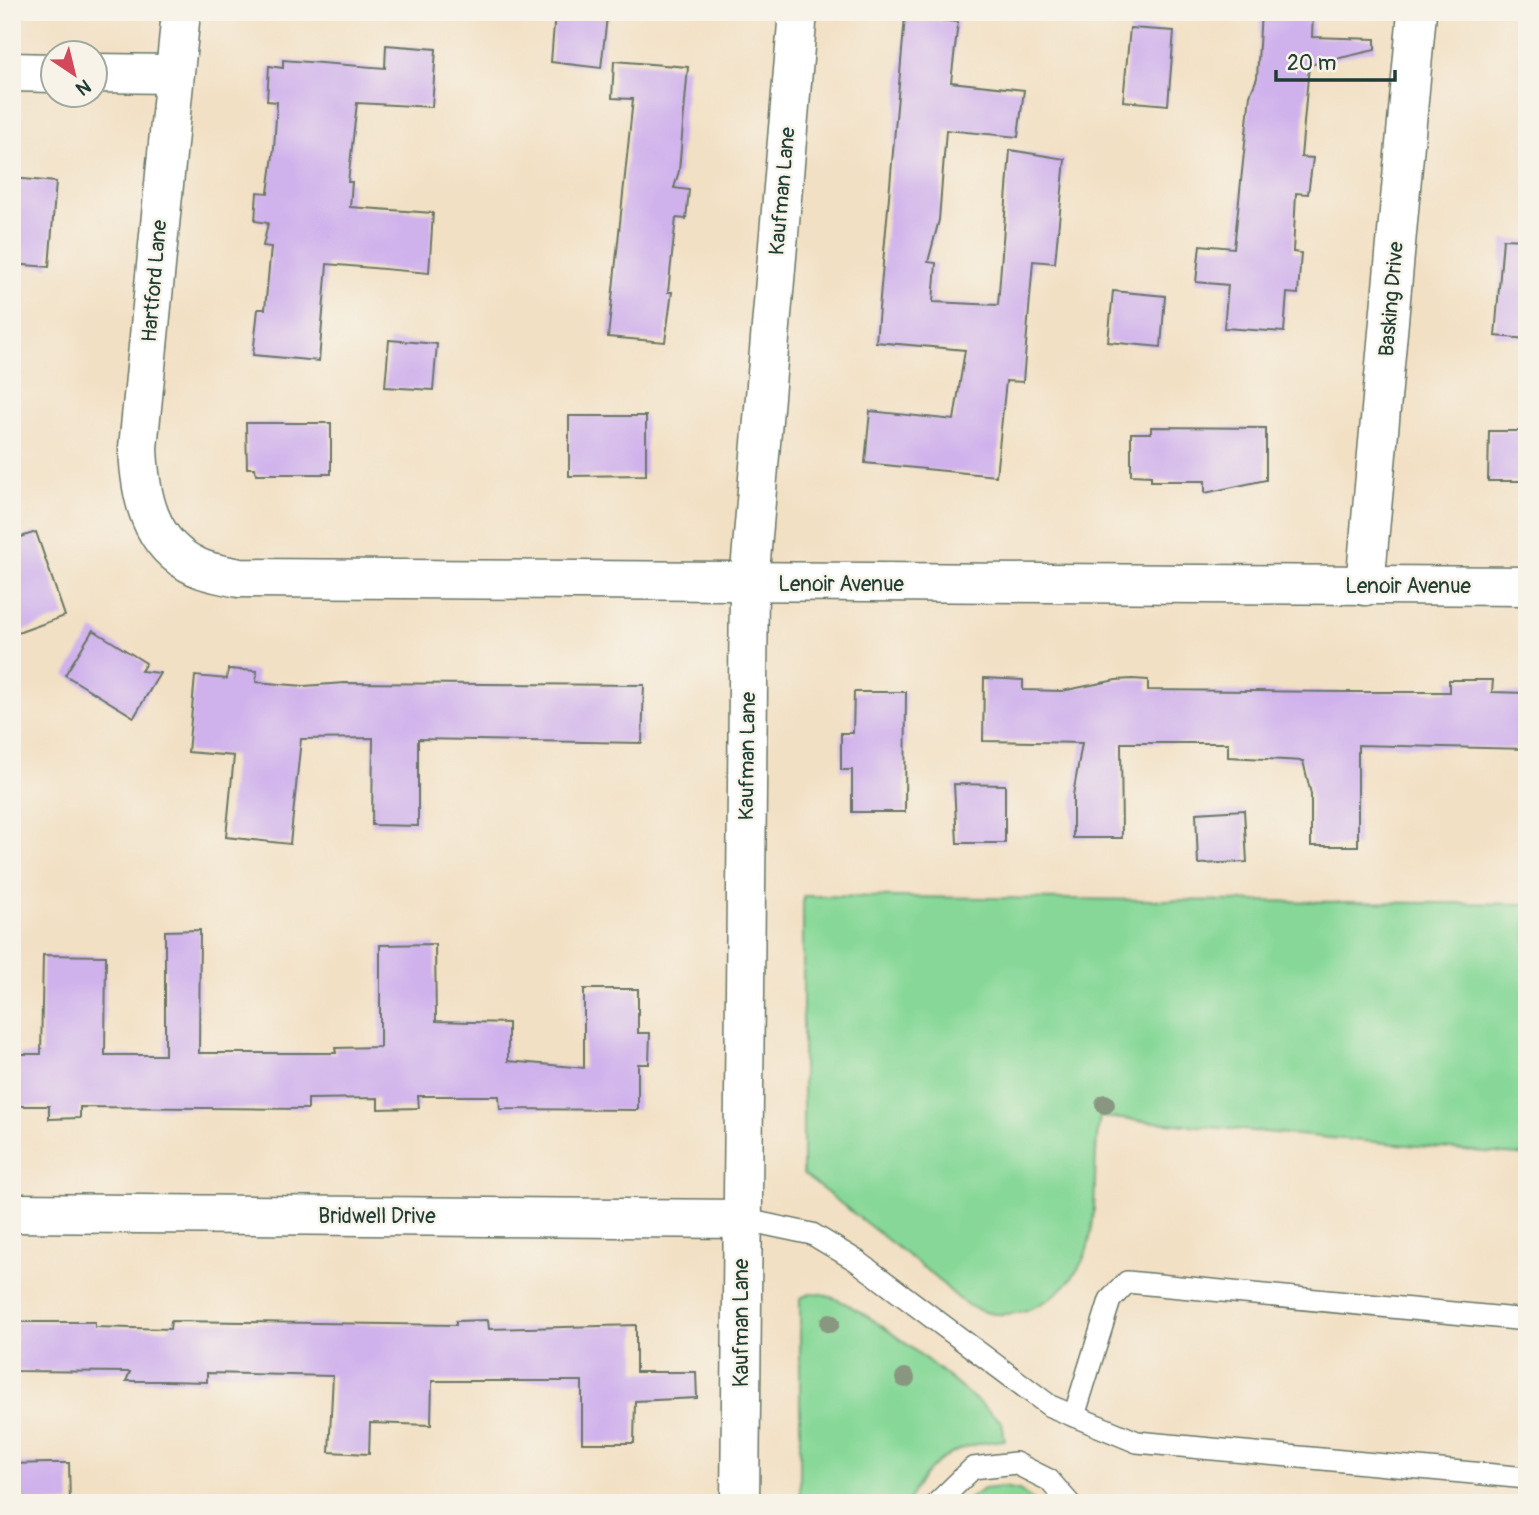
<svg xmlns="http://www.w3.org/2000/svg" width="1539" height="1515" font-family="Pangolin,sans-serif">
<rect width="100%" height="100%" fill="#f7f3e8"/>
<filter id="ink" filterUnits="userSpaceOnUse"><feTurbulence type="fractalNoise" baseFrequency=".0143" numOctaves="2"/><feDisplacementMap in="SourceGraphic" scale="14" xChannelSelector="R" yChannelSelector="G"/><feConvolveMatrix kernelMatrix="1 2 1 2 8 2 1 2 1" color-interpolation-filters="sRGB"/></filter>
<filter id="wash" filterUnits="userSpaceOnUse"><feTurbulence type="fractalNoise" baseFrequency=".00686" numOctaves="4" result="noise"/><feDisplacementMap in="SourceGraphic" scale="28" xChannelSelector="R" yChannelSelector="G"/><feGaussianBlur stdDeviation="1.57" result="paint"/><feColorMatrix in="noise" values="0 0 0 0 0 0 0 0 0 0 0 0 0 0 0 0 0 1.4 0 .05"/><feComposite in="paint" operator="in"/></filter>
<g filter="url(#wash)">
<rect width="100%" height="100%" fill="#f2e0c4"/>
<g fill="#87d898" stroke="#538a66" stroke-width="2">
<path d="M803,896L1527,904V1156L1100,1117C1091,1160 1100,1208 1087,1250C1073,1293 1020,1328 976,1309C961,1304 946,1286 934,1276C890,1242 847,1208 803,1174Z"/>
<path d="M813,1293C854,1292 966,1393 1002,1422L1005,1440C960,1443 926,1460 908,1503H800V1298Z"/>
<path d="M1002,1487L1019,1490L1037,1503H962L984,1489Z"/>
</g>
<g id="blocks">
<g fill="#cfb1ec">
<path d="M555,12L607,17L601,68L551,62Z"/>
<path d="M1261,12H1313L1312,37L1375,39V50L1309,65L1301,157L1313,158L1308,194L1296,193L1293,252L1301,253L1298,294L1287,293L1284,332L1224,328L1228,285L1196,282L1200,245L1234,248L1250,95L1257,78Z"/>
<path d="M905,17L958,22L951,82L1024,90L1018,137L946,130L939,220L928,262L936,263L933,302L998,305L1010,150L1065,159L1055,263L1033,261L1023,382L1006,381L996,476L865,463L870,411L954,420L965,350L876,342Z"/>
<path d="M1130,28L1174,31L1168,105L1123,101Z"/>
<path d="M386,45L436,49L432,107L357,103L348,182H352L350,207L433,213L429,273L327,264L319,361L253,355L258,309H265L271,247L263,246L268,223L255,221L257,192L268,193L274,148L277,102L267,101L269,66L283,68V60L385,68Z"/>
<path d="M614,61L688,67L679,171L674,188L689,190L686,219L676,218L668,292H672L665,342L608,337L633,99L612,98Z"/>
<path d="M12,178L56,182L49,267L12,264Z"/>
<path d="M1503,239L1527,240V339L1495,336Z"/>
<path d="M1113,291L1165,296L1161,347L1108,342Z"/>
<path d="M389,340L437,344L433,390L385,387Z"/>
<path d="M569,416H646V475L569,476Z"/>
<path d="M246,423H331V474H256L255,468H247Z"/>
<path d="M1151,427L1266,428V480L1205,493V481H1151V476L1131,475V433H1151Z"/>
<path d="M1489,431H1527V481H1488Z"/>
<path d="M36,532L65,616L12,635V540Z"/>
<path d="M93,630L146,663L141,671L160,673L134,717L65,675Z"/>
<path d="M228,669L257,671L256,682L304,686L344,683L644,685L642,743L418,739V826L372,825L373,738L301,739L290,844L226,837L234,756L188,752L195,676L227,679Z"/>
<path d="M984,678L1023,680V690L1062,691L1116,680L1132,679L1148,680V690L1348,692H1449V680H1493L1492,692L1527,693V749L1358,745V846H1311V794L1303,761L1228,757V743H1121L1122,838H1073V795L1082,743L983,741Z"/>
<path d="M854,692H906L905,812H852V770H841V733H853Z"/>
<path d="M954,784L1005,785V843H957Z"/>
<path d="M1244,810L1247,862L1198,864L1196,813Z"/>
<path d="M200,930L199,1053H336L335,1048L380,1047V945L435,944L436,1021L508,1023V1061L584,1068V989H638V1033H650L649,1064H638V1110L500,1109L499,1096H418L419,1108L378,1109V1098L308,1099V1109L80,1107V1118L49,1119V1106H12V1054H41L43,955L106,956L105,1055H165V931Z"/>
<path d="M488,1320L489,1329L636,1325V1372H696L697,1398L635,1401L634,1443H582V1381H432L431,1425L370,1423L369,1454L329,1452L333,1376L207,1373V1382L165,1381H126L130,1372L16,1371V1322H95V1327L170,1329L171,1321L456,1325V1321Z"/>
<path d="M49,1463H69L70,1503H12V1464Z"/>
</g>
</g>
</g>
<g filter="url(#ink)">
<use href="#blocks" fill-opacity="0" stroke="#697666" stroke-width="2"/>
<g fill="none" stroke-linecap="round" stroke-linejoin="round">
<defs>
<g id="lane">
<path d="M741,1219L812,1234L857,1261L1050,1406L1137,1442L1527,1478"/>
<path d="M1074,1416L1110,1300L1127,1282L1527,1320"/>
<path d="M937,1503L973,1468L1015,1463L1049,1480L1069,1503"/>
</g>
<g id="street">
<path d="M181,12L138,448C140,495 149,545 197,567C209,573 226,575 239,578L1527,586"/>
<path d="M12,72L52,73"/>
<path d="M94,73L174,74"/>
<path d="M1365,586L1417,12"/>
<path d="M12,1213L741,1219"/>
<path d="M740,1503L749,583L798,12"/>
</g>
</defs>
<use href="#lane" stroke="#697666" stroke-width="24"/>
<use href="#street" stroke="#697666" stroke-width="41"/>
<use href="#lane" stroke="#fff" stroke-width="21"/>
<use href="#street" stroke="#fff" stroke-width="38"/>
</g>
<g fill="#8a9780">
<circle cx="1105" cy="1104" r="10"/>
<circle cx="830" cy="1323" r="10"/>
<circle cx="905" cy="1378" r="10"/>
</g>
</g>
<g text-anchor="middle" stroke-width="5" stroke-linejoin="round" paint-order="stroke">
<g font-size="21" fill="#1f3d34" stroke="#f7f3e8">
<text transform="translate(782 191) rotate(-85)" y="7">Kaufman Lane</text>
<text transform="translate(154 281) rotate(-85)" y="7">Hartford Lane</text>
<text transform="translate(1391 299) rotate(-85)" y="7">Basking Drive</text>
<text x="841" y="591">Lenoir Avenue</text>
<text x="1408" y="593">Lenoir Avenue</text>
<text transform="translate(747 756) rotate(-89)" y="7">Kaufman Lane</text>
<text x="377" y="1223">Bridwell Drive</text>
<text transform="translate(741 1323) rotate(-90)" y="7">Kaufman Lane</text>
</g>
</g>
<rect width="1539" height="1515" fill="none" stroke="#f7f3e8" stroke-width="42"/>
<g transform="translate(74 74) rotate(145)"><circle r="33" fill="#f7f3e8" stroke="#a1aaa0" stroke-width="2"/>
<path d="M0-5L12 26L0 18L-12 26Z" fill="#d1495b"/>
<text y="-10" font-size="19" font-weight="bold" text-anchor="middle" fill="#1f3d34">N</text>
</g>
<path d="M1276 70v10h119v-10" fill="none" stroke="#1f3d34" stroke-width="3.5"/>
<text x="1287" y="70" font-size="21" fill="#1f3d34" stroke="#f7f3e8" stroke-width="5" paint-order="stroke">20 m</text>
</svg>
